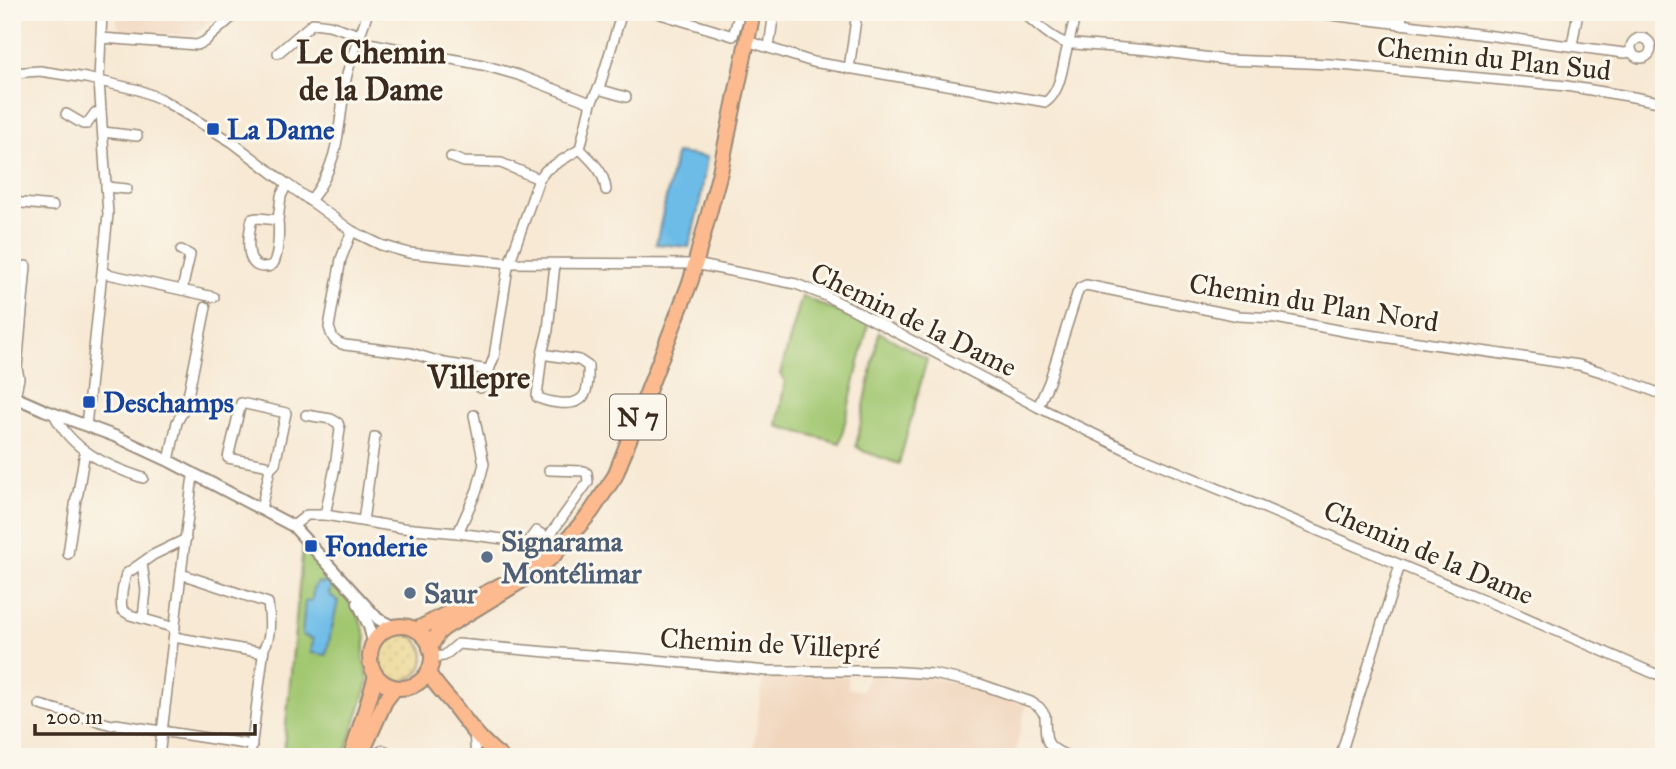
<svg xmlns="http://www.w3.org/2000/svg" width="1676" height="769" font-family="'IM FELL Great Primer',serif">
<defs>
<pattern id="sand-dots" width="8" height="8" patternUnits="userSpaceOnUse" patternTransform="scale(1.75)"><rect width="8" height="8" fill="#eeda9e"/><path d="M2 2h.1M6 6h.1" fill="none" stroke="#cdbb88" stroke-width="1.8" stroke-linecap="round"/></pattern>
</defs>
<rect width="100%" height="100%" fill="#fbf7ec"/>
<filter id="ink" filterUnits="userSpaceOnUse"><feTurbulence type="fractalNoise" baseFrequency=".0143" numOctaves="2"/><feDisplacementMap in="SourceGraphic" scale="14" xChannelSelector="R" yChannelSelector="G"/><feConvolveMatrix kernelMatrix="1 2 1 2 8 2 1 2 1" color-interpolation-filters="sRGB"/></filter>
<filter id="wash" filterUnits="userSpaceOnUse"><feTurbulence type="fractalNoise" baseFrequency=".00686" numOctaves="4" result="noise"/><feDisplacementMap in="SourceGraphic" scale="28" xChannelSelector="R" yChannelSelector="G"/><feGaussianBlur stdDeviation="1.57" result="paint"/><feColorMatrix in="noise" values="0 0 0 0 0 0 0 0 0 0 0 0 0 0 0 0 0 1.4 0 .05"/><feComposite in="paint" operator="in"/></filter>
<g filter="url(#wash)">
<rect width="100%" height="100%" fill="#f7e9d4"/>
<g fill="#f1d5bd">
<path d="M117,12H218L193,36L122,31L117,25Z"/>
<path d="M764,674L847,675L848,688L862,691L869,676L899,675L934,678L981,689L1026,706L1015,754L1029,757H752Z"/>
</g>
<g fill="#a2c771" stroke="#6e7848" stroke-width="2">
<path d="M802,296L868,325L840,443L777,426L785,381L780,374Z"/>
<path d="M879,332L927,359L899,464L863,451L856,446Z"/>
<path d="M303,545L346,596L359,617L366,636L363,658L369,681L344,757H283Z"/>
</g>
<circle fill="url(#sand-dots)" stroke="#94825e" stroke-width="2" cx="400" cy="657" r="24"/>
<g fill="#6dbce8" stroke="#547383" stroke-width="2">
<path d="M676,153L707,157L700,202L689,247L656,244Z"/>
<path d="M324,581L332,584L329,594L338,601L326,655L311,653L313,639L302,635L305,602L312,600L313,589L318,582L322,584Z"/>
</g>
</g>
<g filter="url(#ink)">
<g fill="none" stroke-linecap="round" stroke-linejoin="round">
<defs>
<g id="minor">
<path d="M654,12L733,36L740,12"/>
<path d="M1022,12C1036,23 1058,46 1075,44L1149,50L1227,60L1330,64L1566,86L1628,96L1664,103"/>
<path d="M1308,12L1624,53L1632,52"/>
<path d="M1401,25L1402,12"/>
<path d="M101,38L197,45L204,42L238,12"/>
<circle cx="1641" cy="48" r="10"/>
<path d="M358,41L483,65L518,75L591,103"/>
<path d="M747,41L813,62L1046,102C1062,90 1062,64 1068,45C1071,33 1074,25 1075,12"/>
<path d="M1572,45L1578,12"/>
<path d="M769,47L774,12"/>
<path d="M278,53L313,23L329,25L360,35"/>
<path d="M849,69L857,12"/>
<path d="M12,73L40,71L86,78L139,90L161,99L232,142L287,184L352,231L381,245L409,253L510,263L695,264L796,284L824,295L850,308L1038,407L1135,454L1513,612L1653,673L1664,676"/>
<path d="M598,89L626,97"/>
<path d="M66,114L83,124H87L95,113L101,112"/>
<path d="M103,132L137,136"/>
<path d="M580,149C593,162 604,171 606,190"/>
<path d="M451,157L464,162L501,163L539,179"/>
<path d="M106,187L127,189"/>
<path d="M310,201C341,162 338,125 346,79C351,56 361,34 368,12"/>
<path d="M12,202L53,206"/>
<path d="M278,220C279,230 279,255 273,264C270,267 267,267 263,267C243,266 249,232 252,219L258,218L278,220L281,196L287,184"/>
<path d="M352,231L341,259L329,327C332,338 334,342 345,345L411,353L444,363L489,370L494,357L508,267L539,179L546,170L580,149L591,103L600,85L622,12"/>
<path d="M181,250L190,255L182,290"/>
<path d="M103,273L214,297"/>
<path d="M542,354L579,360L588,366C589,391 587,406 559,403C550,402 544,401 537,397L542,354L548,330L555,264"/>
<path d="M480,388L489,370"/>
<path d="M15,397L19,378L17,368L26,266"/>
<path d="M1038,407L1049,382L1077,294L1080,288L1086,285L1239,316L1276,318L1348,332L1579,365L1605,373L1664,395"/>
<path d="M54,414C71,450 107,466 143,478"/>
<path d="M306,415L331,419L338,423L340,429L335,467L325,515"/>
<path d="M86,426L108,214L99,81L102,12"/>
<path d="M169,461L177,422L186,406L206,307"/>
<path d="M261,509L270,469L275,464L286,413L241,403L228,458L265,465L270,469"/>
<path d="M363,521L375,437"/>
<path d="M293,526L307,515H325L403,528L458,533L541,544L544,543L588,482L587,473L584,471L549,470"/>
<path d="M458,533L477,490L484,464L474,415"/>
<path d="M527,543L536,531L548,538"/>
<path d="M68,554L76,499L78,493L85,451"/>
<path d="M142,564L146,590L143,618"/>
<path d="M181,574L268,603C270,617 272,637 264,648L250,757"/>
<path d="M175,628L130,615L122,610C120,598 123,586 126,574L153,555L186,539"/>
<path d="M174,637L263,653"/>
<path d="M431,657L444,656L458,644L547,652L634,658L767,671H888L933,674L980,684L1031,702L1039,707L1045,715C1046,742 1043,746 1070,757"/>
<path d="M40,705L112,725L116,724L252,745"/>
<path d="M474,731L476,757"/>
<path d="M159,757L192,483L194,473"/>
<path d="M377,757L379,752L383,750L400,757"/>
<path d="M1340,757L1400,565"/>
</g>
<g id="tertiary">
<path d="M12,396L44,410L117,437L171,462L293,526L378,619L394,627"/>
<path d="M358,603L369,626L373,642"/>
</g>
<g id="primary">
<circle cx="401" cy="657" r="31"/>
<path d="M416,630L501,585"/>
<path d="M430,648L438,633L444,628L526,578L554,555L591,512L615,476L691,280L720,172L753,12"/>
<path d="M428,673C435,684 443,693 452,703C467,723 481,742 501,757"/>
<path d="M351,757L376,676"/>
<path d="M360,757L385,701L395,688"/>
</g>
</defs>
<use href="#minor" stroke="#998a79" stroke-width="12"/>
<use href="#tertiary" stroke="#998a79" stroke-width="14"/>
<use href="#primary" stroke="#998a79" stroke-width="18"/>
<use href="#minor" stroke="#fff" stroke-width="9"/>
<use href="#tertiary" stroke="#fff" stroke-width="10"/>
<use href="#primary" stroke="#fcba8e" stroke-width="14"/>
</g>
</g>
<g fill="#1a4fb4" stroke="#fbf7ec" stroke-width="2.5">
<rect x="206" y="122" width="14" height="14" rx="3.5"/>
<rect x="82" y="395" width="14" height="14" rx="3.5"/>
<rect x="304" y="539" width="14" height="14" rx="3.5"/>
</g>
<g fill="#5c6f8a" stroke="#fbf7ec" stroke-width="2.5">
<circle cx="487" cy="557" r="7"/>
<circle cx="410" cy="593" r="7"/>
</g>
<g text-anchor="middle" stroke-width="6" stroke-linejoin="round" paint-order="stroke">
<rect fill="#fbf7ec" stroke="#75685c" stroke-width="2" x="610" y="394.5" width="56" height="45" rx="5"/>
<g font-size="26" font-weight="bold" fill="#3b2a1e">
<text x="638" y="426">N 7</text>
</g>
<g font-size="28" fill="#3b2a1e" stroke="#fbf7ec">
<text transform="translate(1494 58) rotate(6)" y="10">Chemin du Plan Sud</text>
<text transform="translate(1314 302) rotate(9)" y="10">Chemin du Plan Nord</text>
<text transform="translate(914 319) rotate(26)" y="10">Chemin de la Dame</text>
<text transform="translate(1429 552) rotate(23)" y="10">Chemin de la Dame</text>
<text transform="translate(770 643) rotate(3)" y="10">Chemin de Villepré</text>
</g>
<g font-size="28" font-weight="bold" fill="#164399" stroke="#fbf7ec" text-anchor="start">
<text x="227" y="139">La Dame</text>
<text x="103" y="412">Deschamps</text>
<text x="325" y="556">Fonderie</text>
</g>
<g font-size="28" font-weight="bold" fill="#4e5e75" stroke="#fbf7ec" text-anchor="start">
<text x="501" y="551">Signarama<tspan x="501" dy="32">Montélimar</tspan></text>
<text x="424" y="603">Saur</text>
</g>
<g font-size="32" font-weight="bold" fill="#3b2a1e" stroke="#fbf7ec">
<text x="371" y="63">Le Chemin<tspan x="371" dy="37">de la Dame</tspan></text>
<text x="479" y="388">Villepre</text>
</g>
</g>
<rect width="1676" height="769" fill="none" stroke="#fbf7ec" stroke-width="42"/>
<path d="M35 724v10h220v-10" fill="none" stroke="#3b2a1e" stroke-width="3.5"/>
<text x="46" y="724" font-size="21" fill="#3b2a1e" stroke="#fbf7ec" stroke-width="5" paint-order="stroke">200 m</text>
</svg>
